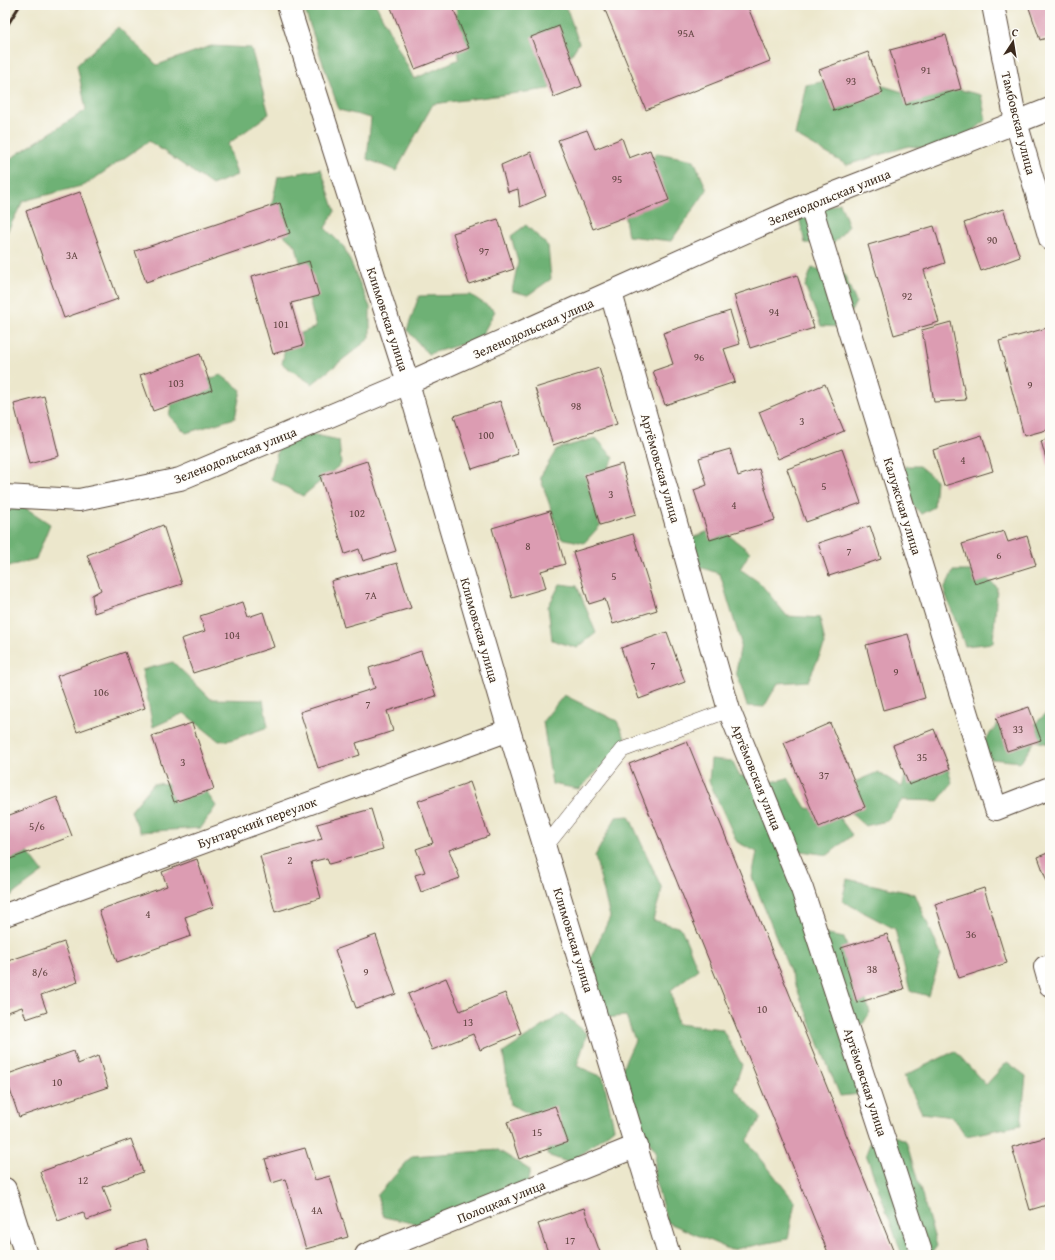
<svg xmlns="http://www.w3.org/2000/svg" width="1055" height="1260" font-family="'Gentium Book Plus',serif">
<rect width="100%" height="100%" fill="#fdfcf7"/>
<filter id="ink" filterUnits="userSpaceOnUse"><feTurbulence type="fractalNoise" baseFrequency=".025" numOctaves="2"/><feDisplacementMap in="SourceGraphic" scale="8" xChannelSelector="R" yChannelSelector="G"/><feConvolveMatrix kernelMatrix="1 2 1 2 8 2 1 2 1" color-interpolation-filters="sRGB"/></filter>
<filter id="wash" filterUnits="userSpaceOnUse"><feTurbulence type="fractalNoise" baseFrequency=".012" numOctaves="4" result="noise"/><feDisplacementMap in="SourceGraphic" scale="16" xChannelSelector="R" yChannelSelector="G"/><feGaussianBlur stdDeviation="0.9" result="paint"/><feColorMatrix in="noise" values="0 0 0 0 0 0 0 0 0 0 0 0 0 0 0 0 0 1.4 0 .05"/><feComposite in="paint" operator="in"/></filter>
<g filter="url(#wash)">
<rect width="100%" height="100%" fill="#ece7cc"/>
<g fill="#6eb174" stroke="#546e49">
<path d="M303,5H376L414,79L459,59L456,5H556L567,9L579,43L549,89L433,104L396,171L367,159L371,118L339,110Z"/>
<path d="M118,27L157,65L211,46L251,48L269,114L228,144L237,175L212,185L149,141L85,185L23,201L5,236V162L86,110L77,65Z"/>
<path d="M851,76L906,93L937,84L981,95L986,120L949,152L909,146L847,165L795,135L806,85Z"/>
<path d="M657,153L694,160L707,190L671,241L628,236L622,201Z"/>
<path d="M321,169L335,211L325,228L344,247L370,307V338L312,384L282,364L287,339L316,327L296,246L268,221L278,177Z"/>
<path d="M840,203L849,226L833,244L805,243L799,217Z"/>
<path d="M526,225L548,246L551,279L528,295L512,291L518,262L511,236Z"/>
<path d="M812,268L844,274L856,302L843,327L821,326L805,286Z"/>
<path d="M471,295L495,311L480,339L428,354L407,330L419,296Z"/>
<path d="M221,375L241,390L235,418L186,433L169,416L175,390Z"/>
<path d="M310,434L339,440L341,464L303,496L271,479L278,449Z"/>
<path d="M596,438L614,458L596,488L608,517L584,543L561,538L540,477L557,449Z"/>
<path d="M905,466H919L936,480L934,507L921,514L902,492Z"/>
<path d="M5,500L15,501L50,524L36,559L5,567Z"/>
<path d="M718,527L750,552L740,569L760,583L787,616L820,618L825,644L808,681L778,683L764,707L747,706L736,672L741,643L720,574L700,567L692,538Z"/>
<path d="M953,571H976L997,587L993,643L965,646L944,590Z"/>
<path d="M560,584L577,586L596,633L577,648L552,640L548,607Z"/>
<path d="M173,662L211,699L263,700L268,727L231,740L219,741L184,713L153,727L142,670Z"/>
<path d="M564,695L617,721L627,742L579,789L552,784L543,721Z"/>
<path d="M1046,713H1050V744L1035,741L1021,762L991,759L982,744L1000,721L1028,731Z"/>
<path d="M711,759L732,761L739,775L768,783L788,778L806,808L835,812L852,835L828,855L794,850L808,931L844,938L870,1012L855,1037L872,1061L861,1094L840,1096L752,877L757,852L737,842L709,781Z"/>
<path d="M946,762L952,783L938,801L902,800L887,821L865,826L846,809L852,783L878,772L902,787L909,764Z"/>
<path d="M199,782L216,806L201,828L140,832L131,811L153,784Z"/>
<path d="M629,816L662,889L653,920L681,928L698,969L671,990L677,1024L722,1029L742,1065L734,1088L761,1118L747,1141L795,1202L788,1239L731,1250L667,1222L654,1176L656,1151L637,1126L621,1071L635,1040L626,1016L603,1018L586,968L610,917L595,856L616,817Z"/>
<path d="M23,846L43,872L9,897L5,895V847Z"/>
<path d="M847,879L915,894L941,955L929,996L910,991L895,929L842,901Z"/>
<path d="M563,1013L587,1034L577,1066L603,1077L614,1128L570,1163L547,1155L549,1123L511,1105L503,1053Z"/>
<path d="M955,1051L986,1085L1007,1062L1026,1076L1021,1125L966,1136L953,1117L922,1113L904,1076Z"/>
<path d="M876,1128L906,1141L937,1246L930,1255H902L866,1154Z"/>
<path d="M498,1150L530,1170L525,1196L441,1229L384,1217L377,1196L412,1156Z"/>
</g>
<g id="blocks">
<g fill="#dc9cb2">
<path d="M390,5H452L469,48L415,69Z"/>
<path d="M603,5H747L770,61L646,110Z"/>
<path d="M1028,5H1050V37L1040,40Z"/>
<path d="M559,26L582,86L554,97L531,37Z"/>
<path d="M946,35L961,89L906,105L890,50Z"/>
<path d="M868,52L883,93L834,111L819,70Z"/>
<path d="M587,130L595,149L622,138L629,158L650,150L669,200L593,229L558,140Z"/>
<path d="M531,152L546,196L520,207L518,189L508,192L501,165Z"/>
<path d="M80,192L118,299L64,318L26,211Z"/>
<path d="M280,203L290,233L146,282L135,251Z"/>
<path d="M1003,209L1020,257L981,271L964,223Z"/>
<path d="M498,219L514,269L469,284L453,233Z"/>
<path d="M934,226L945,263L924,270L939,322L894,335L868,245Z"/>
<path d="M309,261L319,296L291,303L303,345L273,354L251,277Z"/>
<path d="M797,275L814,328L750,348L734,295Z"/>
<path d="M730,311L740,344L724,349L735,382L665,405L653,371L673,364L663,333Z"/>
<path d="M951,322L966,400L934,402L922,330Z"/>
<path d="M1047,328L1050,342V429L1024,436L999,341Z"/>
<path d="M200,354L212,390L153,411L140,375Z"/>
<path d="M599,368L617,424L553,445L535,388Z"/>
<path d="M825,384L844,431L778,459L759,412Z"/>
<path d="M44,396L59,456L29,464L14,404Z"/>
<path d="M500,401L518,454L472,469L454,416Z"/>
<path d="M982,435L993,471L944,486L933,450Z"/>
<path d="M1050,438V473L1041,441Z"/>
<path d="M730,449L738,476L759,469L775,520L710,540L694,490L707,485L699,458Z"/>
<path d="M842,449L861,503L806,522L787,469Z"/>
<path d="M367,461L396,551L363,561L359,549L345,554L320,476Z"/>
<path d="M622,464L636,514L600,525L585,475Z"/>
<path d="M550,511L565,564L541,571L546,588L512,598L492,528Z"/>
<path d="M163,525L182,584L94,613L92,595L101,590L87,555Z"/>
<path d="M870,526L881,559L829,576L818,543Z"/>
<path d="M1004,531L1008,542L1027,536L1036,565L975,584L962,544Z"/>
<path d="M633,534L657,610L613,624L605,599L589,604L573,552Z"/>
<path d="M397,563L411,608L344,627L331,581Z"/>
<path d="M243,602L248,617L263,612L274,647L193,673L181,639L205,631L200,616Z"/>
<path d="M667,632L685,682L639,699L621,648Z"/>
<path d="M908,634L925,698L883,710L866,645Z"/>
<path d="M421,651L436,696L387,711L393,731L356,743L360,755L318,768L300,712L375,688L369,668Z"/>
<path d="M125,652L145,708L77,732L57,676Z"/>
<path d="M1029,707L1041,740L1007,751L996,718Z"/>
<path d="M192,723L214,789L174,802L152,736Z"/>
<path d="M830,723L865,807L819,827L784,743Z"/>
<path d="M934,729L950,769L909,785L893,745Z"/>
<path d="M687,741L895,1255H829L629,764Z"/>
<path d="M470,782L489,836L449,850L460,878L421,892L415,875L425,872L416,849L433,843L418,801Z"/>
<path d="M57,797L72,836L5,861V812L7,816Z"/>
<path d="M371,809L383,849L329,864L327,858L311,862L321,898L275,912L260,856L322,839L317,824Z"/>
<path d="M1050,852V890L1038,857Z"/>
<path d="M197,859L213,907L185,917L191,936L117,962L99,910L167,886L162,872Z"/>
<path d="M984,888L1007,963L959,978L935,904Z"/>
<path d="M887,934L904,989L857,1003L841,948Z"/>
<path d="M376,935L396,994L356,1008L335,950Z"/>
<path d="M64,942L78,982L41,995L47,1012L26,1019L22,1007L5,1013V962Z"/>
<path d="M446,978L460,1011L505,993L521,1033L480,1050L473,1034L432,1050L408,994Z"/>
<path d="M74,1051L78,1064L98,1056L108,1087L19,1117L5,1075Z"/>
<path d="M555,1106L568,1142L519,1159L507,1122Z"/>
<path d="M1050,1136V1204L1030,1210L1012,1147Z"/>
<path d="M131,1139L143,1172L103,1187L112,1211L87,1220L83,1212L58,1221L40,1172Z"/>
<path d="M305,1148L315,1180L330,1176L348,1237L306,1249L285,1179L272,1183L265,1159Z"/>
<path d="M584,1208L601,1255H549L538,1224Z"/>
<path d="M146,1239L150,1255H117L115,1248Z"/>
</g>
</g>
</g>
<g filter="url(#ink)">
<use href="#blocks" fill-opacity="0" stroke="#564638" stroke-width="1"/>
<g fill="none" stroke-linecap="round" stroke-linejoin="round">
<defs>
<path id="lane" d="M545,847L622,750L729,710"/>
<g id="street">
<path d="M288,5L408,383L509,730L669,1255"/>
<path d="M993,5L1016,122L1050,239"/>
<path d="M810,203L996,809L1050,788"/>
<path d="M611,293L729,710L802,889L922,1255"/>
<path d="M5,496L79,500L180,479L408,383L810,203L1050,109"/>
<path d="M5,915L509,730"/>
<path d="M1045,967L1050,985"/>
<path d="M5,1189L26,1255"/>
<path d="M366,1255L637,1146"/>
</g>
</defs>
<use href="#lane" stroke="#564638" stroke-width="16"/>
<use href="#street" stroke="#564638" stroke-width="24"/>
<use href="#lane" stroke="#fff" stroke-width="15"/>
<use href="#street" stroke="#fff" stroke-width="22"/>
<path stroke="#3b2a1e" stroke-width="3" d="M5,29L20,5"/>
</g>
</g>
<g text-anchor="middle" stroke-width="3" stroke-linejoin="round" paint-order="stroke">
<g font-size="11" fill="#634643">
<text x="686" y="37">95А</text>
<text x="926" y="74">91</text>
<text x="851" y="85">93</text>
<text x="617" y="183">95</text>
<text x="992" y="244">90</text>
<text x="484" y="255">97</text>
<text x="72" y="259">3А</text>
<text x="907" y="300">92</text>
<text x="774" y="316">94</text>
<text x="281" y="328">101</text>
<text x="699" y="361">96</text>
<text x="176" y="387">103</text>
<text x="1030" y="389">9</text>
<text x="576" y="410">98</text>
<text x="802" y="425">3</text>
<text x="486" y="439">100</text>
<text x="963" y="464">4</text>
<text x="824" y="490">5</text>
<text x="611" y="498">3</text>
<text x="734" y="509">4</text>
<text x="357" y="517">102</text>
<text x="528" y="550">8</text>
<text x="849" y="555">7</text>
<text x="999" y="559">6</text>
<text x="614" y="580">5</text>
<text x="371" y="599">7А</text>
<text x="232" y="639">104</text>
<text x="653" y="669">7</text>
<text x="896" y="676">9</text>
<text x="101" y="696">106</text>
<text x="368" y="708">7</text>
<text x="1018" y="733">33</text>
<text x="922" y="761">35</text>
<text x="183" y="766">3</text>
<text x="824" y="779">37</text>
<text x="37" y="830">5/6</text>
<text x="290" y="864">2</text>
<text x="148" y="918">4</text>
<text x="971" y="938">36</text>
<text x="872" y="973">38</text>
<text x="40" y="976">8/6</text>
<text x="366" y="976">9</text>
<text x="762" y="1013">10</text>
<text x="468" y="1026">13</text>
<text x="57" y="1086">10</text>
<text x="537" y="1136">15</text>
<text x="83" y="1184">12</text>
<text x="317" y="1214">4А</text>
<text x="570" y="1244">17</text>
</g>
<g font-size="13" fill="#3b2a1e" stroke="#fdfcf7">
<text transform="translate(1019 123) rotate(76)" y="5">Тамбовская улица</text>
<text transform="translate(829 197) rotate(-22)" y="5">Зеленодольская улица</text>
<text transform="translate(388 319) rotate(72)" y="5">Климовская улица</text>
<text transform="translate(533 328) rotate(-24)" y="5">Зеленодольская улица</text>
<text transform="translate(235 455) rotate(-22)" y="5">Зеленодольская улица</text>
<text transform="translate(661 468) rotate(74)" y="5">Артёмовская улица</text>
<text transform="translate(903 506) rotate(73)" y="5">Калужская улица</text>
<text transform="translate(480 630) rotate(74)" y="5">Климовская улица</text>
<text transform="translate(757 777) rotate(68)" y="5">Артёмовская улица</text>
<text transform="translate(257 822) rotate(-20)" y="5">Бунтарский переулок</text>
<text transform="translate(574 940) rotate(73)" y="5">Климовская улица</text>
<text transform="translate(866 1082) rotate(72)" y="5">Артёмовская улица</text>
<text transform="translate(501 1201) rotate(-22)" y="5">Полоцкая улица</text>
</g>
</g>
<rect width="1055" height="1260" fill="none" stroke="#fdfcf7" stroke-width="20"/>
<g transform="translate(1013 42) rotate(12)" stroke="#fdfcf7" stroke-width="3" paint-order="stroke">
<path d="M0-3L7 15L0 10L-7 15Z" fill="#3b2a1e"/>
<text y="-6" font-size="11" font-weight="bold" text-anchor="middle" fill="#3b2a1e">С</text>
</g>
</svg>
